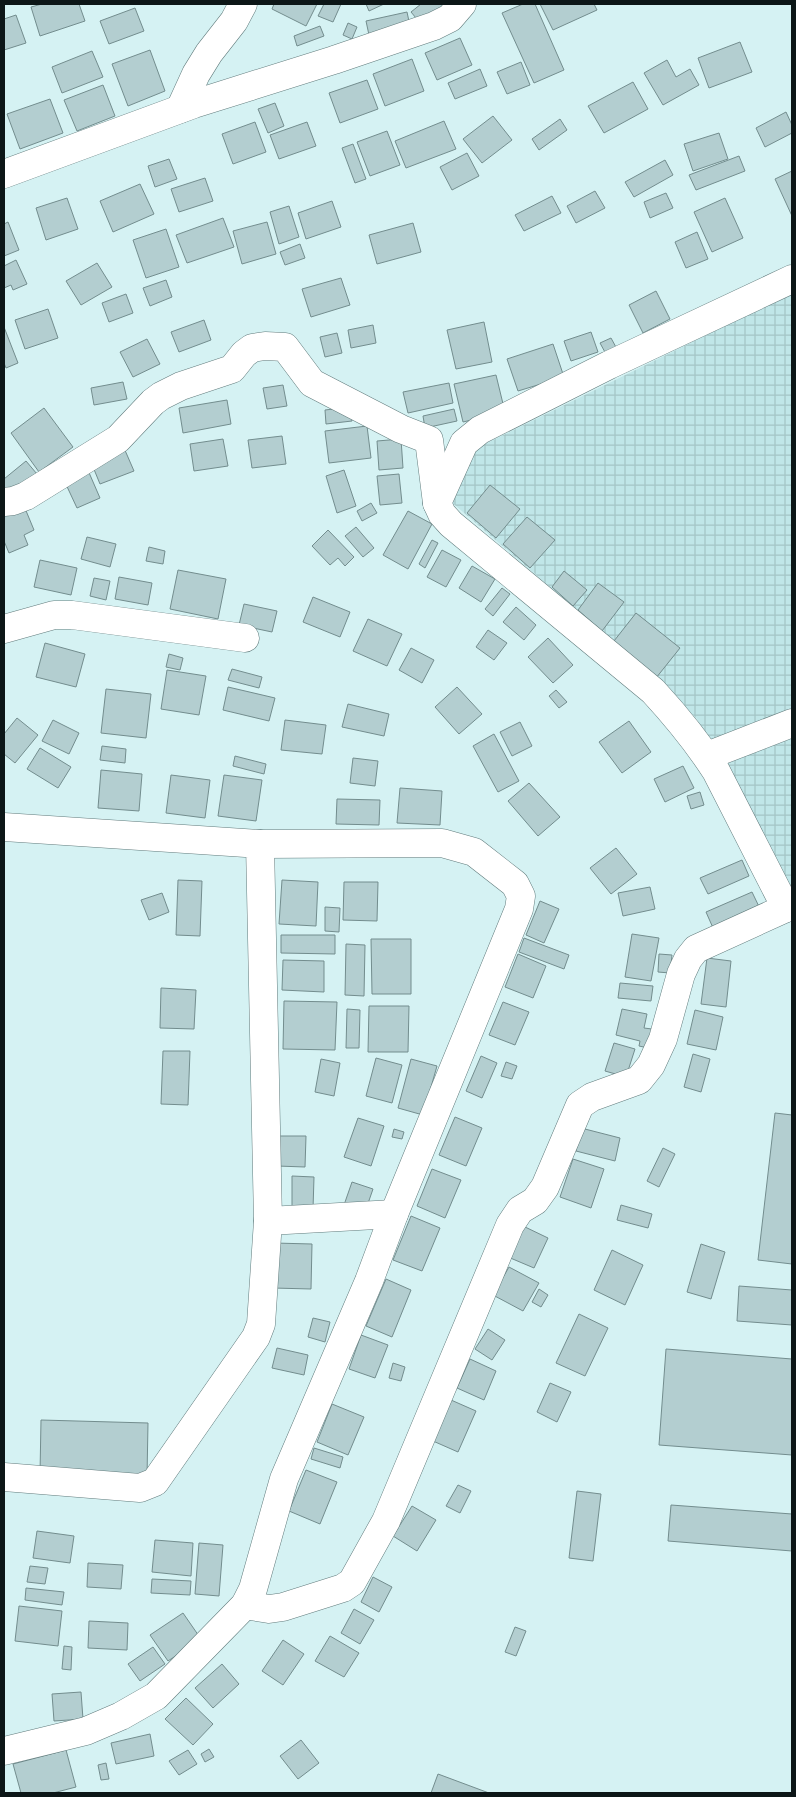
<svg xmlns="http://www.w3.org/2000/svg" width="796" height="1797" font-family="Karla,sans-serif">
<defs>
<pattern id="industrial-grid" width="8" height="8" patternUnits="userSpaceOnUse" patternTransform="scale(1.25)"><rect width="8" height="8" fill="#c0e6e8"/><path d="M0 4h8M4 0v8" fill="none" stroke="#a4c5c6"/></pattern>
</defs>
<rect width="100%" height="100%" fill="#d5f2f3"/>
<path fill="url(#industrial-grid)" d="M792,293V899L697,719L656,678L449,500L473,450Z"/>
<g fill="#b3ced0" stroke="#738d8e">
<path d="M42,4H79L85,21L40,36L31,7Z"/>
<path d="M274,4H317L306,26L272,9Z"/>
<path d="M324,4H341L333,22L318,16Z"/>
<path d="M366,4H384L369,11Z"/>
<path d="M421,4H447L421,24L411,12Z"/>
<path d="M523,4H535L564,70L534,83L502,13Z"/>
<path d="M540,4H594L597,10L553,30Z"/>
<path d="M135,8L144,31L109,44L100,21Z"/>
<path d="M407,12L410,26L369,35L366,21Z"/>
<path d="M16,15L26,43L4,50V19Z"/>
<path d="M348,23L357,27L352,39L343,35Z"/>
<path d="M320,26L324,36L297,46L294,36Z"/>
<path d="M460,38L472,65L437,80L425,53Z"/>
<path d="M740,42L752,72L709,88L698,58Z"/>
<path d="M150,50L165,91L128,106L112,64Z"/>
<path d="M92,51L103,77L62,93L52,67Z"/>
<path d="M412,59L424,91L385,106L373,74Z"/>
<path d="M667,60L676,77L690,69L699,85L663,105L644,73Z"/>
<path d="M521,62L530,85L507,94L497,72Z"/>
<path d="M480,69L487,86L455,99L448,83Z"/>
<path d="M367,80L378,109L340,123L329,93Z"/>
<path d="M633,82L648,109L604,133L588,106Z"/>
<path d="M103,85L115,116L77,131L64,100Z"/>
<path d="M50,99L63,133L20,149L7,114Z"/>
<path d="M275,103L284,126L268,133L258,109Z"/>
<path d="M786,112L792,125V133L765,147L756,128Z"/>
<path d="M493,116L512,140L482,163L463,139Z"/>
<path d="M560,119L567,130L539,150L532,139Z"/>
<path d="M444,121L456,149L406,168L395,141Z"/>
<path d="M255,122L266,152L233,164L222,134Z"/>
<path d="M307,122L316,146L279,159L270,135Z"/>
<path d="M387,131L400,165L370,176L357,142Z"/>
<path d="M719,133L728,159L693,171L684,144Z"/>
<path d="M353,144L366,179L355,183L342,148Z"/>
<path d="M467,153L479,176L452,190L440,167Z"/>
<path d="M739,156L745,171L696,190L689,175Z"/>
<path d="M169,159L177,179L155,187L148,166Z"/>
<path d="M665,160L673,175L634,197L625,182Z"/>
<path d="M792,171V216L775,179Z"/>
<path d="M205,178L213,201L179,212L171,189Z"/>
<path d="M140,184L154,214L113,232L100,201Z"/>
<path d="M595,191L605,208L576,223L567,206Z"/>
<path d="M666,193L673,208L650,218L644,202Z"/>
<path d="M552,196L561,213L524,231L515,215Z"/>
<path d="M67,198L78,229L46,240L36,208Z"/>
<path d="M725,198L743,238L712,252L694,212Z"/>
<path d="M332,201L341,227L306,239L298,213Z"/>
<path d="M289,206L299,237L279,244L270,212Z"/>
<path d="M223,218L234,247L187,263L176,235Z"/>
<path d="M8,222L19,250L4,256V224Z"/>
<path d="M267,222L276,254L242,264L233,231Z"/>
<path d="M413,223L421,252L377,264L369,235Z"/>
<path d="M166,229L179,267L146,278L133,240Z"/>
<path d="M697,232L708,259L686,268L675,242Z"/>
<path d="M300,244L305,258L285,265L280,252Z"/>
<path d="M16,260L27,284L13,290L11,285L4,288V266Z"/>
<path d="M97,263L112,287L81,305L66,281Z"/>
<path d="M341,278L350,305L311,317L302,289Z"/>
<path d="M166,280L172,297L150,306L143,288Z"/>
<path d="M656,291L670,319L643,333L629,305Z"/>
<path d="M126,294L133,313L109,322L102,303Z"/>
<path d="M48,309L58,338L25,349L15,320Z"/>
<path d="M204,320L211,340L179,352L171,332Z"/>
<path d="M484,322L492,362L456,369L447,330Z"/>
<path d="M373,325L376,343L351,348L348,330Z"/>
<path d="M4,327L18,363L6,368L4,363Z"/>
<path d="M591,332L598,352L571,361L564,341Z"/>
<path d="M337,333L342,353L325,357L320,337Z"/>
<path d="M611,338L617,349L606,354L600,343Z"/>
<path d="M147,339L160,364L133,377L120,352Z"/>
<path d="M553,344L564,377L518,391L507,359Z"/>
<path d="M496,375L505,412L463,422L454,384Z"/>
<path d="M123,382L127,399L94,405L91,388Z"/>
<path d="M449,383L453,403L408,413L403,392Z"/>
<path d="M283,385L287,406L267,409L263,388Z"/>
<path d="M227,400L231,424L183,433L179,408Z"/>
<path d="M350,407L352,421L326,424L325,410Z"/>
<path d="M44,408L73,447L39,472L11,433Z"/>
<path d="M454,409L457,421L425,428L423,416Z"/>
<path d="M367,426L371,458L329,463L325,431Z"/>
<path d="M282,436L286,464L252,468L248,440Z"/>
<path d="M223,439L228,466L194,471L190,444Z"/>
<path d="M401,439L403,468L379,470L377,441Z"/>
<path d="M124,448L134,471L100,484L91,462Z"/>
<path d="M26,461L37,474L11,495L4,486V479Z"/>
<path d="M87,468L100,498L77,508L63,478Z"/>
<path d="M344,470L356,506L337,513L326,476Z"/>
<path d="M399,474L402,503L380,505L377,476Z"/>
<path d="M490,485L520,509L496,538L467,513Z"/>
<path d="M22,501L34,530L24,535L28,545L9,553L4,541V508Z"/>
<path d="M371,503L377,513L362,521L357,511Z"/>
<path d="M408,511L432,524L408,569L383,555Z"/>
<path d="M527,517L555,540L530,568L503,544Z"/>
<path d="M356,527L374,548L363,557L345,536Z"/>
<path d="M328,530L354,557L345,566L338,558L330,565L312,546Z"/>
<path d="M87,537L116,544L110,567L81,559Z"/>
<path d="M432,540L438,543L425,568L419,564Z"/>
<path d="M149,547L165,551L163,564L146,561Z"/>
<path d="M442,550L461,560L446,587L427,577Z"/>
<path d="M40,560L77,568L71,595L34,587Z"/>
<path d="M472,566L495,579L481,602L459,588Z"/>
<path d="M178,570L226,579L218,619L170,609Z"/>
<path d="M564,571L587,590L573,606L552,587Z"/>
<path d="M119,577L152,583L148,605L115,599Z"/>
<path d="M94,578L110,581L106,600L90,596Z"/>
<path d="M598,583L624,602L602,631L578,610Z"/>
<path d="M502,588L510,594L493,616L485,609Z"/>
<path d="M313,597L350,612L340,637L303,622Z"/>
<path d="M244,604L277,611L272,632L239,625Z"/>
<path d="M516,607L536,625L524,640L503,622Z"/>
<path d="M636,613L680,648L656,678L614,641Z"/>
<path d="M368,619L402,634L387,666L353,651Z"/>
<path d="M488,630L507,643L494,660L476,647Z"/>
<path d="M548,638L573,665L553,683L528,657Z"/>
<path d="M45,643L85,654L76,687L36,677Z"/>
<path d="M411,648L434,660L422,683L399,670Z"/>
<path d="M169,654L183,658L180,670L166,667Z"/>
<path d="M232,669L262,677L259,688L228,680Z"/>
<path d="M167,670L206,676L199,715L161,709Z"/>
<path d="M228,687L275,698L269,721L223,710Z"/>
<path d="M457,687L482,714L459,734L435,707Z"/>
<path d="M106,689L151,694L146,738L101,733Z"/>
<path d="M556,690L567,702L559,708L549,696Z"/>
<path d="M348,704L389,714L384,736L342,727Z"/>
<path d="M17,718L38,735L15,763L4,754V734Z"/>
<path d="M53,720L79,733L69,754L42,741Z"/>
<path d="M285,720L326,725L322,754L281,750Z"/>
<path d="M629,721L651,752L622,773L599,742Z"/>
<path d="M520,722L532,746L512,756L500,732Z"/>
<path d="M494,734L519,781L498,792L473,746Z"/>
<path d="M102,746L126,749L125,763L100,760Z"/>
<path d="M40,748L71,767L58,788L27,769Z"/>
<path d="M235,756L266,764L264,774L233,766Z"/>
<path d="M353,758L378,761L375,786L350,783Z"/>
<path d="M683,766L694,788L665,802L654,779Z"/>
<path d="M101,770L142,774L139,811L98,808Z"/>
<path d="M171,775L210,780L205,818L166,813Z"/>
<path d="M224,775L262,780L256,821L218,816Z"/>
<path d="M529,783L560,817L538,836L508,801Z"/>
<path d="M400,788L442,791L440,825L397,823Z"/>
<path d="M700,792L704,805L691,809L687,796Z"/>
<path d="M337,799L380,800L379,825L336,824Z"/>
<path d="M616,848L637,874L611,894L590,868Z"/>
<path d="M742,860L749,876L708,894L700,878Z"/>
<path d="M178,880L202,881L200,936L176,935Z"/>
<path d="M282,880L318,882L316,926L279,924Z"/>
<path d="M344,882H378L377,921L343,920Z"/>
<path d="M650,887L655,909L623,916L618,893Z"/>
<path d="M752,892L764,917L717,937L706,912Z"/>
<path d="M162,893L169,912L149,920L141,900Z"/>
<path d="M540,901L559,909L544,943L526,935Z"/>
<path d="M325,907L340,908L339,932L325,931Z"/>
<path d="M632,934L659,938L651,981L625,977Z"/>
<path d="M281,935H335V954L281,953Z"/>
<path d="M524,938L569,955L564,969L519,952Z"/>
<path d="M371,939H411V994H372Z"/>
<path d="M346,944L365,945L364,996L345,995Z"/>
<path d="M518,954L546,966L533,998L505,987Z"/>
<path d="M659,954L672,955L670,973L658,972Z"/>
<path d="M707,958L731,961L726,1007L701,1004Z"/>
<path d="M283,960L324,961V992L282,990Z"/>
<path d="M620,983L653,986L651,1001L618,998Z"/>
<path d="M161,988L196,990L194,1029L160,1028Z"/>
<path d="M284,1001L337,1002L335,1050L283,1049Z"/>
<path d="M503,1002L529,1012L515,1045L489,1035Z"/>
<path d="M369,1006H409L408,1052H368Z"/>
<path d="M347,1009L360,1010L359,1048H346Z"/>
<path d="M622,1009L647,1014L644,1028L652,1029L648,1048L639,1046L640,1041L616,1035Z"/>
<path d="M695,1010L723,1017L716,1050L687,1044Z"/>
<path d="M614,1043L635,1049L626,1077L605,1071Z"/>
<path d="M163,1051H190L188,1105L161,1104Z"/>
<path d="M693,1054L710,1059L701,1092L684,1087Z"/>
<path d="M481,1056L497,1063L482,1098L466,1091Z"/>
<path d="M376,1058L402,1065L392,1103L366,1096Z"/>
<path d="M321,1059L340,1063L334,1096L315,1092Z"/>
<path d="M411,1059L437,1066L423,1115L398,1108Z"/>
<path d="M506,1062L517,1066L512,1079L501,1076Z"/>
<path d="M775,1113L792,1115V1264L758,1260Z"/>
<path d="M455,1117L482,1128L466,1166L439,1155Z"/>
<path d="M358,1118L384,1126L371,1166L344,1157Z"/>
<path d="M581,1128L620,1138L615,1161L576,1151Z"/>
<path d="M394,1129L404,1132L402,1139L392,1137Z"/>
<path d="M278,1136H306L305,1167L277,1166Z"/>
<path d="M663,1148L675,1154L659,1187L647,1181Z"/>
<path d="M573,1159L604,1169L591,1208L560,1197Z"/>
<path d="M432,1169L461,1180L445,1218L417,1206Z"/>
<path d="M292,1176L314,1177L313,1209H292Z"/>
<path d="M352,1182L373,1189L365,1212L344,1205Z"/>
<path d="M621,1205L652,1214L648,1228L617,1220Z"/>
<path d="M411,1216L440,1228L422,1271L393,1260Z"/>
<path d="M523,1226L548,1238L534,1268L508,1257Z"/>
<path d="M274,1243L312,1244L311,1289L273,1288Z"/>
<path d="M701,1244L725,1252L711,1299L687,1292Z"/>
<path d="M612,1250L643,1265L625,1305L594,1290Z"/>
<path d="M509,1267L539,1283L523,1311L493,1295Z"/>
<path d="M386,1279L411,1290L392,1337L366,1326Z"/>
<path d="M739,1286L792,1290V1325L737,1321Z"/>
<path d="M539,1289L548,1295L541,1307L532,1302Z"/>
<path d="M579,1314L608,1328L585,1376L556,1363Z"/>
<path d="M313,1318L330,1322L325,1342L308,1337Z"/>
<path d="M488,1329L505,1340L492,1360L475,1349Z"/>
<path d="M361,1335L388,1345L375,1378L349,1369Z"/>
<path d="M277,1348L308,1355L304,1375L272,1368Z"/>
<path d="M666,1349L792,1359V1455L659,1445Z"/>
<path d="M470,1359L496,1371L484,1400L457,1388Z"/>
<path d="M393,1363L405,1367L401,1381L389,1378Z"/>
<path d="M550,1383L571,1392L557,1422L537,1412Z"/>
<path d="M451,1400L476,1411L458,1452L433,1441Z"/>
<path d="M332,1404L364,1417L348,1455L317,1442Z"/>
<path d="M41,1420L148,1423L147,1477L40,1474Z"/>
<path d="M314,1448L343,1457L340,1468L311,1459Z"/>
<path d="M306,1470L337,1482L320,1524L289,1511Z"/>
<path d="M458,1485L471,1491L460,1513L446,1506Z"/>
<path d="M577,1491L601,1494L593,1561L569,1558Z"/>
<path d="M671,1505L792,1514V1551L668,1541Z"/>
<path d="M412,1506L436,1520L417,1551L393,1536Z"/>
<path d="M37,1531L74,1536L70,1563L33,1558Z"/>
<path d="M155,1540L193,1543L191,1576L152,1572Z"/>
<path d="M199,1543L223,1545L219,1596L195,1594Z"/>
<path d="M88,1563L123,1565L121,1589L87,1587Z"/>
<path d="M30,1566L48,1568L45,1584L27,1582Z"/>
<path d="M373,1577L392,1587L379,1612L361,1602Z"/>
<path d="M152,1579L191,1581L190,1595L151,1593Z"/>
<path d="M26,1588L64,1592L62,1605L25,1600Z"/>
<path d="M19,1606L62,1611L58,1646L15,1641Z"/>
<path d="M354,1609L374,1620L360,1644L341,1633Z"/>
<path d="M183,1613L201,1639L168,1661L150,1635Z"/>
<path d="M89,1621L128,1623L127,1650L88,1648Z"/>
<path d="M515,1627L526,1631L516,1656L505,1652Z"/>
<path d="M330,1636L359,1653L344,1677L315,1661Z"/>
<path d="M283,1640L304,1654L283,1685L262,1671Z"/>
<path d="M64,1646L72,1647L71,1670L62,1669Z"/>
<path d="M153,1647L165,1664L140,1681L128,1664Z"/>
<path d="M222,1664L239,1684L213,1708L195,1688Z"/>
<path d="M81,1692L83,1719L54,1721L52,1694Z"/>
<path d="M186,1698L213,1724L193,1745L165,1719Z"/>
<path d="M150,1734L154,1756L116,1764L111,1743Z"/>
<path d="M301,1740L319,1763L298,1779L280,1756Z"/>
<path d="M209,1749L214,1757L205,1762L201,1754Z"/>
<path d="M66,1750L76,1787L53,1793H21L13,1764Z"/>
<path d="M188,1750L197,1764L179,1775L169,1761Z"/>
<path d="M106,1763L109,1779L101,1780L98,1765Z"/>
<path d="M438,1774L489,1793H431Z"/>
</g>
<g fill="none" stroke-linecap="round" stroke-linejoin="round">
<defs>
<g id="minor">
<path d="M180,109L196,74L209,53L234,21L243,4"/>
<path d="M4,174L194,104L334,60L434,26L450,18L462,4"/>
<path d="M4,502L13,501L26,496L118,439L153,402L161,396L181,386L232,369L244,354L252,348L265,346L285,347L312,383L401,429L429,440L437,503"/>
<path d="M4,629L54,615H72L245,638"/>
<path d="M707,756L792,723"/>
<path d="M4,827L260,844L268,1221L261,1324L256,1337L155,1482L140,1488L4,1477"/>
<path d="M786,908L716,771C698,743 676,716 653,691L451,524L442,514L437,503L464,443L480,430L609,365L792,279"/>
<path d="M268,1221L394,1214"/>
<path d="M245,1605L269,1609L283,1607L343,1588L352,1582L386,1521L510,1225L520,1210L535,1201L545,1187L580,1105L592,1097L639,1080L651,1065L663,1039L681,974L688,959L696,949L786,908L792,902"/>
<path d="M4,1751L86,1731L121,1716L156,1696L245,1605L253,1589L284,1479L369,1281L394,1214L519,909L521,896L515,884L474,852L442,843L260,844"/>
</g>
</defs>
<use href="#minor" stroke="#627c7d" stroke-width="29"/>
<use href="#minor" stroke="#fff" stroke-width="28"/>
</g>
<rect width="796" height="1797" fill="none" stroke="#0c1617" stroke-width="10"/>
</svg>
